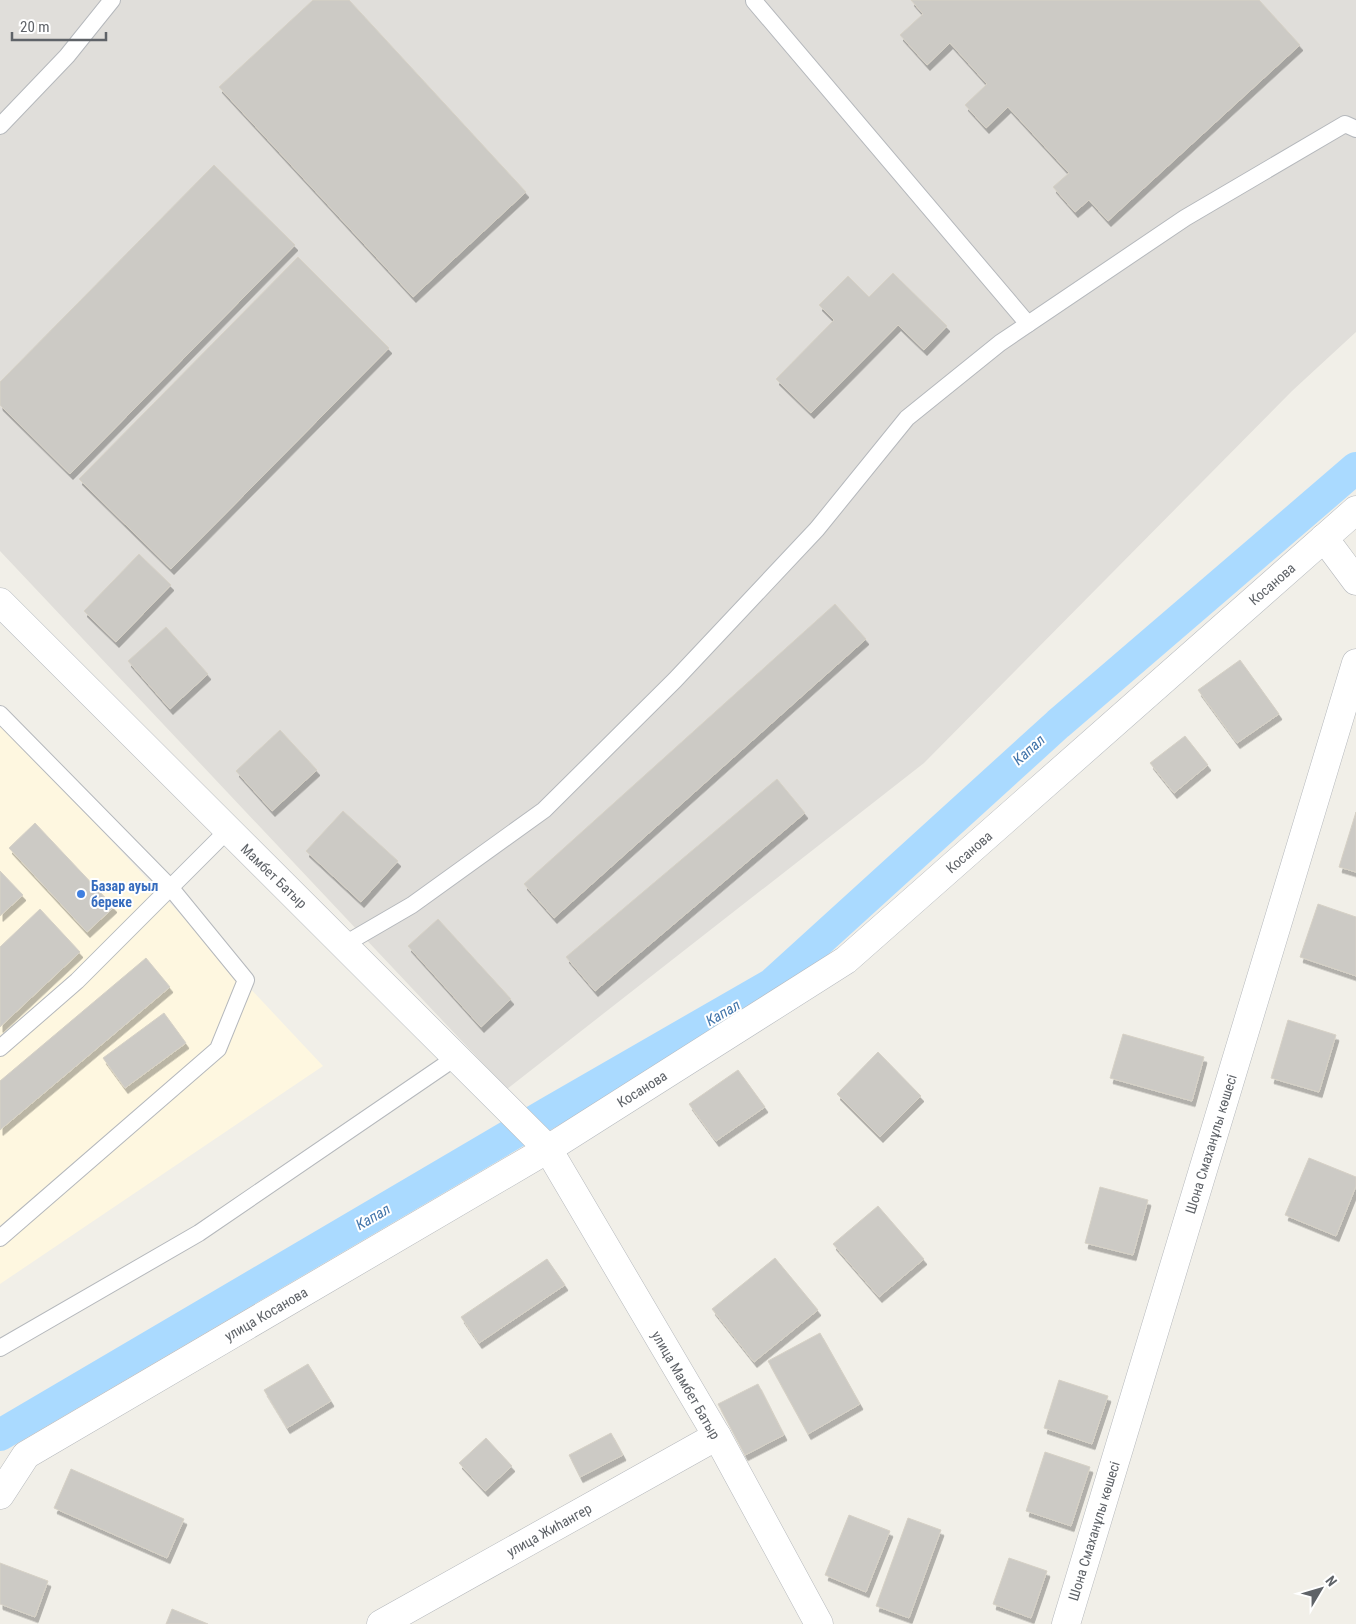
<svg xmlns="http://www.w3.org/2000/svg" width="1356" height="1624" font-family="'Roboto Condensed',sans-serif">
<defs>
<filter id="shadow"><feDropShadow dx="3" dy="5.5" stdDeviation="0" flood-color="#0004"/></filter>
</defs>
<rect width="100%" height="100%" fill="#f1efe8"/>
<path fill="#fef7e0" d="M0,722L323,1066L0,1284Z"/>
<path fill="#e0deda" d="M0,0H1356V332L1292,391L924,763L507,1089L0,551Z"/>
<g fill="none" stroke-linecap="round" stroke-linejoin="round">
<path stroke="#aadaff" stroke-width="32" d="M0,1435L548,1113L772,984L1058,724L1356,468"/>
</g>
<g fill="#cccac5" stroke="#d6d1c6" filter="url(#shadow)">
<path d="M313,0H349L526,192L413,297L219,87Z"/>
<path d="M911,0H1259L1300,45L1108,221L1089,200L1075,212L1053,187L1069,173L1008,107L986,128L965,105L987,84L950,43L927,65L900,35L923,14Z"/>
<path d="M214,165L295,245L70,474L0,405V382Z"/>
<path d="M298,257L389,348L171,569L79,479Z"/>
<path d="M893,273L947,326L924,350L898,325L811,413L776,379L834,320L819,305L848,276L869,297Z"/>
<path d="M139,554L171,585L116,642L84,611Z"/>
<path d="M835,604L866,639L554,918L524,884Z"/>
<path d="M166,627L208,674L170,709L128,661Z"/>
<path d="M1240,660L1279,714L1237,743L1198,690Z"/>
<path d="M280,730L317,770L272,811L236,771Z"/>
<path d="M1185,736L1208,765L1174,793L1150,763Z"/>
<path d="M777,779L805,813L595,991L566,957Z"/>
<path d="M343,811L398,861L361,902L306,851Z"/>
<path d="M1356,812V872L1339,867Z"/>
<path d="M35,823L114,907L87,932L9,848Z"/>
<path d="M0,871L23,895L0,916Z"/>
<path d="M1318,904L1356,917V976L1300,957Z"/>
<path d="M40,909L80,952L0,1027V947Z"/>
<path d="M438,919L511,999L481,1027L408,946Z"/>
<path d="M146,958L170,987L0,1130V1081Z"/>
<path d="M164,1013L186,1043L125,1088L103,1058Z"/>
<path d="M1288,1020L1336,1035L1319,1092L1271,1078Z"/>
<path d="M1123,1034L1204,1057L1192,1101L1110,1078Z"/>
<path d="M878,1052L921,1096L880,1137L837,1094Z"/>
<path d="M738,1070L765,1107L716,1141L689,1104Z"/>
<path d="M1309,1158L1356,1177V1186L1336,1236L1285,1215Z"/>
<path d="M1100,1187L1148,1200L1133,1255L1085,1243Z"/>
<path d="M878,1206L924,1259L879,1297L833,1244Z"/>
<path d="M775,1258L818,1310L754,1362L712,1309Z"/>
<path d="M547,1259L565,1285L479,1343L461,1317Z"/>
<path d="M820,1333L860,1404L808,1434L768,1361Z"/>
<path d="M308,1364L331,1401L287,1428L264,1390Z"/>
<path d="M1059,1380L1108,1396L1092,1444L1044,1428Z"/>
<path d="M758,1384L784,1435L745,1455L718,1404Z"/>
<path d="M611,1433L623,1455L580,1477L569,1455Z"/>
<path d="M486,1438L512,1466L485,1491L459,1463Z"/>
<path d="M1045,1452L1090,1467L1071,1526L1026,1511Z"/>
<path d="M71,1469L184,1519L167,1558L54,1508Z"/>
<path d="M849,1515L890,1531L866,1592L825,1575Z"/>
<path d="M908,1518L941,1530L909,1618L876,1606Z"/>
<path d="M1009,1558L1047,1571L1031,1618L993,1604Z"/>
<path d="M0,1563L48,1581L35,1617L0,1604Z"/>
<path d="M172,1609L208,1624H166Z"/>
</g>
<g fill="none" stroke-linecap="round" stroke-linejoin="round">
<defs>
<g id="lane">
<path d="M754,1L1028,324"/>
<path d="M0,126L67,56L112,0"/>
<path d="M0,714L170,887L246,980L218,1049L0,1238"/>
<path d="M345,944L412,905L544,810L675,680L817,529L907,418L1000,343L1185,218L1345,124L1356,129"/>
<path d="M0,1048L77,981L227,831"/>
<path d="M0,1348L199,1233L455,1058"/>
</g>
<g id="street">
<path d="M1324,538L1356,581"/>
<path d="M0,1495L26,1455L548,1149L717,1436L819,1624"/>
<path d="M381,1624L717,1436"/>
<path d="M1066,1624L1356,663"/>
</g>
<path id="secondary" d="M0,602L548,1149L846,960L1356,510"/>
</defs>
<use href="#lane" stroke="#b5b8bc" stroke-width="18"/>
<use href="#street" stroke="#b5b8bc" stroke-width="29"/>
<use href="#secondary" stroke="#b6babf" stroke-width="29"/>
<use href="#lane" stroke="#fff" stroke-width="16"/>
<use href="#street" stroke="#fff" stroke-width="28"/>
<use href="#secondary" stroke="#fff" stroke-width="28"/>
</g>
<circle fill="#3f7fe0" stroke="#fff" stroke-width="2" cx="81" cy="894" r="5"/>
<g text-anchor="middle" stroke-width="4" stroke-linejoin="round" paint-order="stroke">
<g font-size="14" fill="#5f6368" stroke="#fff">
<text transform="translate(1272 584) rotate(-41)" y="5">Косанова</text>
<text transform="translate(969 852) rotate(-41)" y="5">Косанова</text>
<text transform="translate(274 876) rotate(44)" y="5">Мамбет Батыр</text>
<text transform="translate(642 1089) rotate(-32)" y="5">Косанова</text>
<text transform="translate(1211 1144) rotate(-73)" y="5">Шона Смаханұлы көшесі</text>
<text transform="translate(266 1314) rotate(-30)" y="5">улица Косанова</text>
<text transform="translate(686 1385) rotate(60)" y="5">улица Мамбет Батыр</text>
<text transform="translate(549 1530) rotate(-29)" y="5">улица Жиhангер</text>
<text transform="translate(1094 1531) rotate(-73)" y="5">Шона Смаханұлы көшесі</text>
</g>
<g font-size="14" font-weight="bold" fill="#366cbe" stroke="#fff" text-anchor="start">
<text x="91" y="891">Базар ауыл<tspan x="91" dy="16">береке</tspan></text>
</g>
<g font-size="15" font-style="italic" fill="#4174aa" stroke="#fff">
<text transform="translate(1029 750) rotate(-42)" y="5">Капал</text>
<text transform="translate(723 1013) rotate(-30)" y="5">Капал</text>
<text transform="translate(373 1217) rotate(-30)" y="5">Капал</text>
</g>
</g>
<g transform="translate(1321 1589) rotate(52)" stroke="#ffffff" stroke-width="4" paint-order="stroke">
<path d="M0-4L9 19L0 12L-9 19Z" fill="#5f6368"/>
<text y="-8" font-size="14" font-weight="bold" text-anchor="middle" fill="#5f6368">N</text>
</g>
<path d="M12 32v8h94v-8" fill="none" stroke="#5f6368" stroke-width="2.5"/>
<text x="20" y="32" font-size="15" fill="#5f6368" stroke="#ffffff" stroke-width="4" paint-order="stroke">20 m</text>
</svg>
